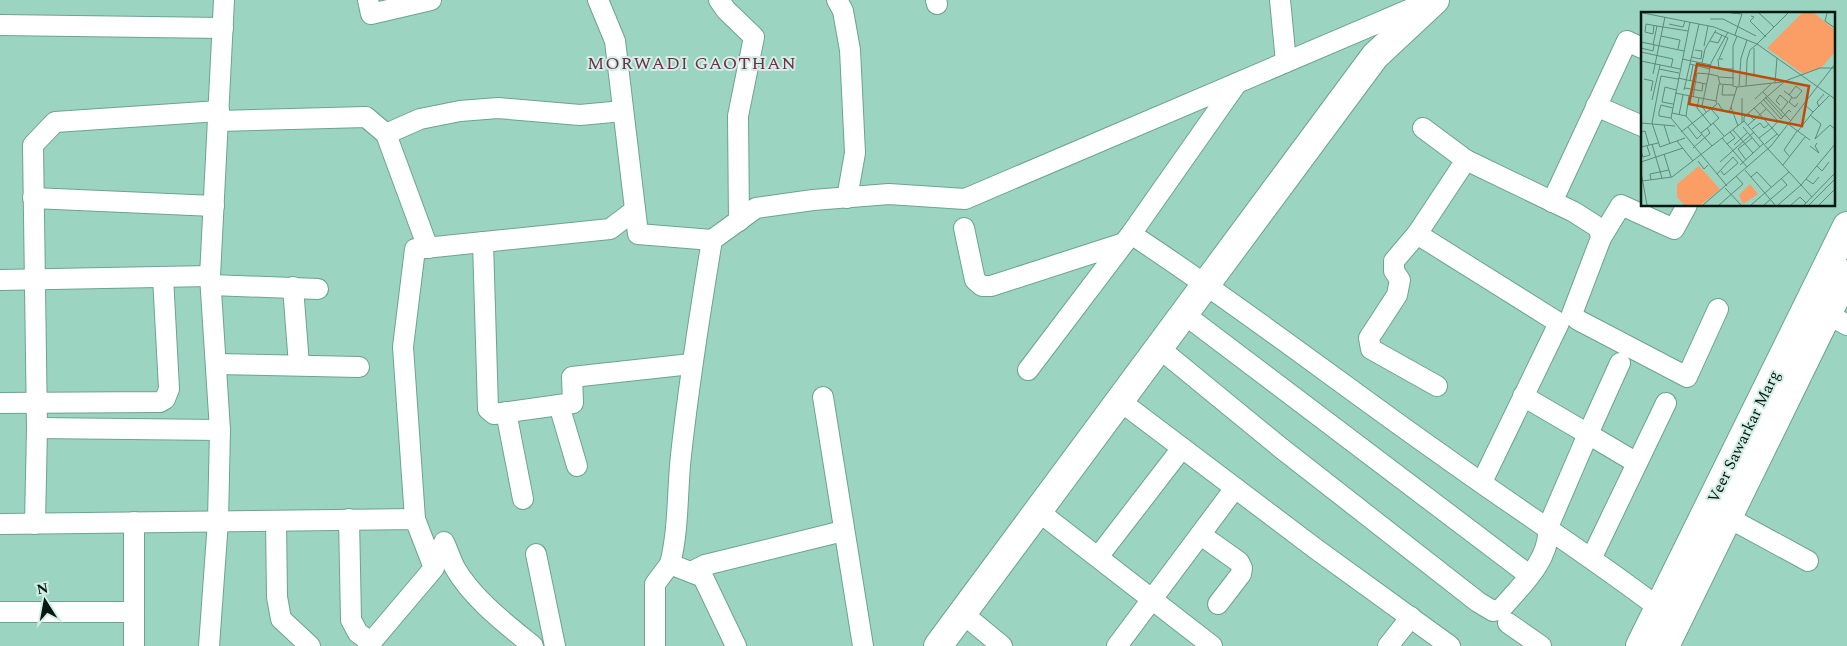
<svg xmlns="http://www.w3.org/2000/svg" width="1847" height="646" font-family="Spectral,serif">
<rect width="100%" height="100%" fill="#9cd4c2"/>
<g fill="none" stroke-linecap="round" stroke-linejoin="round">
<defs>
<g id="street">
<path d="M368,0L371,14L431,0"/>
<path d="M598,0L615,41L638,234L712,240"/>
<path d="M719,0L726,10L754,37L738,116L739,221"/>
<path d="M837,0L843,11L850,50L855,153L847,198"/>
<path d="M936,0L937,4"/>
<path d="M1280,0L1286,62"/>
<path d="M0,25L223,28"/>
<path d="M1596,106L1642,126"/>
<path d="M218,121L366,117L386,134L428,248"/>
<path d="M386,134L420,119L460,111L498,108L580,115L623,111"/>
<path d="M1466,160L1574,212L1599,228L1601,238L1572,314L1578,320L1687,377L1718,309"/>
<path d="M33,198L214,206"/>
<path d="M1552,202L1627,41L1642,48"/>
<path d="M964,228L975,280L982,286H991L1124,243"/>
<path d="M1131,234C1238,304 1338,382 1442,455C1514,507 1588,554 1659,608"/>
<path d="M1417,234L1466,160L1423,128"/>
<path d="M1601,238L1621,205L1674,229L1687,205"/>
<path d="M483,242L488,409L494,414L573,403L572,377L691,364"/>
<path d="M0,280L210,276"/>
<path d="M211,285L318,289"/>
<path d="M293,287L299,365"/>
<path d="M1826,313L1847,325"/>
<path d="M1184,314L1529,575"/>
<path d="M1159,348L1281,448L1478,602L1493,611L1501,609C1521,586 1551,559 1548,527L1588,434L1637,463"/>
<path d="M217,364L359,367"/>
<path d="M1028,370L1131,234L1237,83"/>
<path d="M1437,386L1371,349L1369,338L1397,295L1400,280L1394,271V261L1417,234L1559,323L1482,482"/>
<path d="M1523,396L1588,434L1620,363"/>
<path d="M823,397L863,646"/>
<path d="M1120,401L1316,549L1450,646"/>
<path d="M0,403L160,402L165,399L169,389L163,277"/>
<path d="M559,405L577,466"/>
<path d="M506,412L523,499"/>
<path d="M37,428L220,430"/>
<path d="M1038,511L1212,646"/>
<path d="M1727,517L1808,561"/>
<path d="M349,519L351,620L358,633L371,642"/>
<path d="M415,519L403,347L415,249L610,229L635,210"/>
<path d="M276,521L277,597L281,619L310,646"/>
<path d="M134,522V646"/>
<path d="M0,524L415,519L434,568L368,646"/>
<path d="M35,524L37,428L33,145L55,122L219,111"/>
<path d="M1201,535L1239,562L1242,568L1241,574L1218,604"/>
<path d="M444,542C448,551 451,560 455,568C473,599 506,624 533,646"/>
<path d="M536,554L555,646"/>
<path d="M1098,557L1182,448"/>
<path d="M1592,557L1666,403"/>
<path d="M691,572L705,565L843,531"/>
<path d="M0,612H134"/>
<path d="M962,613L1002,646"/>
<path d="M1508,623L1541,646"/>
<path d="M209,646L218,521L220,430L210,276L224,0"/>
<path d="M655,646V584L670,564"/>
<path d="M736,646L703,577L670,564C679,529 677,491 681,455C689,383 700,312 712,240L756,208L813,200L889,194L965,199L1427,2"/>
<path d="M1117,646L1235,488"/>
<path d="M1388,646L1411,617"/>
</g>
<g id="secondary">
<path d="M938,646L1375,56L1435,0"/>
<path d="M1640,646L1847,226"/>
<path d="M1665,646L1847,274"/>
</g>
</defs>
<use href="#street" stroke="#6ca391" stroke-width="22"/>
<use href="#secondary" stroke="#6ca391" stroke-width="30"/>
<use href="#street" stroke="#fff" stroke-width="20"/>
<use href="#secondary" stroke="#fff" stroke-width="28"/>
</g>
<g text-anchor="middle" stroke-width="4" stroke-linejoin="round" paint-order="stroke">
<g font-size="16" fill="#021811" stroke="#d3eee4">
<text transform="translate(1743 436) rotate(-64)" y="6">Veer Sawarkar Marg</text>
</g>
<g font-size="18" letter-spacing="1" fill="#6f2e4e" stroke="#d3eee4">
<text x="692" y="69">MORWADI GAOTHAN</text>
</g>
</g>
<g transform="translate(1641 12)">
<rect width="194" height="194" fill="#9cd4c2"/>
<path d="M161,1H173L194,18V40L181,55L162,62L126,36ZM58,154L79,177L60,193H43L36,185V172ZM109,172L117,182L102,192L98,183Z" fill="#fa9e65"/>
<path fill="none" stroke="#5e897b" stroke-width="1" d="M2,1L73,15L116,32L147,1M90,1L101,2L94,23M118,1L133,15M186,1L184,9L194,16M110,4L113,5L109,9L125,25M69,7H82L115,24M49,10L30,106L86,174M28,12L42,15L44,9M13,13L12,22L4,20L5,12L16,14M74,20L87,26L78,47H82M20,24L39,28L37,37M96,24L92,34V74L96,75M69,29L77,31L81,23M0,30L43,39M12,33L16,14L47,19M63,34L67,14M0,36L12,39L13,33M0,40L32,47L30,55M50,45L60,47L61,39L54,38M41,47L70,53M77,47L78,57H92M0,49L39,57M61,51L64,37L75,18M49,52L69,57M18,57L38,61M12,62L24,5M68,62L77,64L79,72M113,64V36M78,65L93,66M37,66L65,72M3,67L12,69L10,79M37,67L20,64L11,111L19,135L44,126M49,69L52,53M134,71L136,46M82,73L81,83H94M98,74L100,46L106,28M105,74L106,48L109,38L116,32L194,87M44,76L61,79L62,71M43,78L58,12M143,79L151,85L148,90L154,95L157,91M122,80L150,109M34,81L75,89L76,92L40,120M148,83L155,74L161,79L155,86H151M52,85L56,61L68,62M124,85L142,105M58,86L56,96L70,113L60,121M101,86V111M114,87L130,72M122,87L140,107L148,98L150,100M11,88L19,53M75,89L78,72L92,73M119,90L137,109L131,116L138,124M77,91L82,99L88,100L90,95M32,92L21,90L24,75L35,78M139,93L135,89L139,83L147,90L140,99M178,95L176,90L183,82M113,96L131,116L118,126M70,97L78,106L70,113M65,100L61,94L70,51L87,20M172,100L188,84M31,101L45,104L48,84M38,103L42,83M169,103L180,112L174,127L189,113L194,117M45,104L71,134M30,106L18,104V100L20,93L32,96M113,108L125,97M0,111L34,114M72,111L83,124M147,112L169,128M23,113L29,132M107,113L113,108L107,101M97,114L90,95L96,75L141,70M47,115L56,127L61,122M102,115L119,135M111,117L119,111L123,116L128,112M92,118L112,141M157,119L172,100L164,93M0,120L4,119L8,133M81,126L106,155M36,129L52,149M11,132L21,166M86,132L94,126L89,120M124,132L136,122M93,133L106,121M169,134L178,141L174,134L176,131M0,135L17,131M52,136L69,121L66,116M0,139L2,145L9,143L6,134M23,142L30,165M148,144L143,138L156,119M105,148L97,137L111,126M57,149L63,157L67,153M0,150L42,136M79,150L113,120M99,153L123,131M142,153L164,125M176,154L181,159L188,150M104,158L134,193M0,160L6,193M76,162L92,145L97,151L83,163L80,159M110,165L116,160L130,175M165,167L172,172L178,165M10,168L9,162L28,158M1,169L31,165L103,109M84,176L100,193M171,185L127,137L103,109V105L144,69L179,56H194M62,193L130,134L194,52M78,193L102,172L95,164M110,193L148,160M123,193L146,173L140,166M137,193L160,173L194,132M150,193L159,185L165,191M163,193L194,161M168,193L194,167M178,193L194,177"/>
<path fill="#ba4c0d" fill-opacity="0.15" stroke="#ba4c0d" stroke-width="2.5" d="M56,52L168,74L161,114L48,92Z"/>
<rect width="194" height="194" fill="none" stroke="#021811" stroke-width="2.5"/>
</g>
<g transform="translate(45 601) rotate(349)" stroke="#d3eee4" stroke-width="4" paint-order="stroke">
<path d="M0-4L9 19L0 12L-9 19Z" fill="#021811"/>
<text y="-8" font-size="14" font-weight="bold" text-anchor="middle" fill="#021811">N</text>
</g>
</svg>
